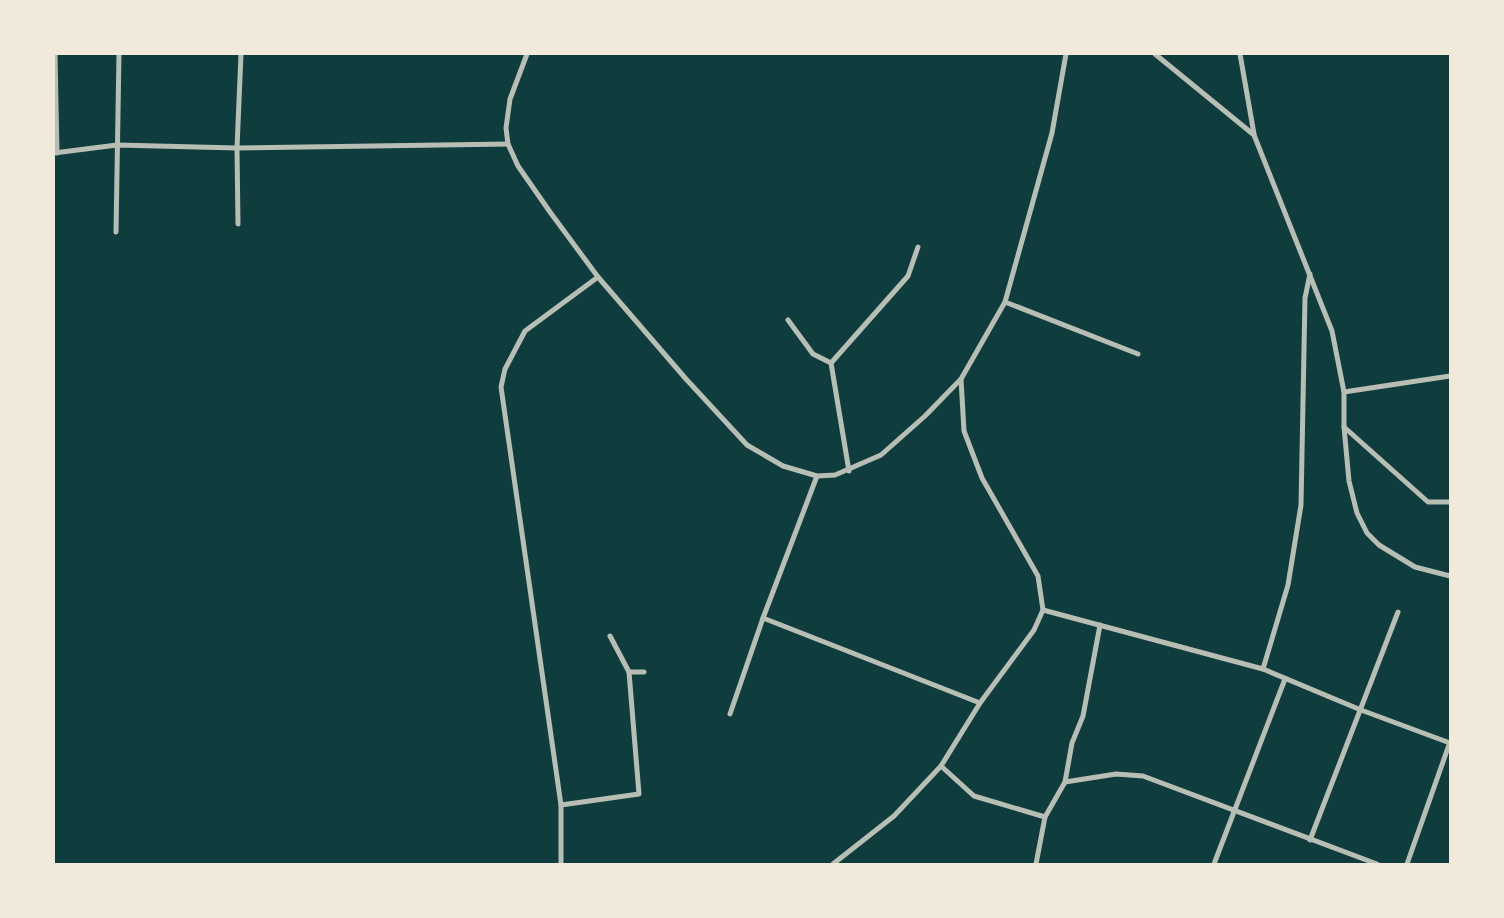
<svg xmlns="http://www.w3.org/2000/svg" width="1504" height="918" font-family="Figtree,sans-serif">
<rect width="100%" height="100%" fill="#0f3d3e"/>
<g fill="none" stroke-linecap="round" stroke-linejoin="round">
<g stroke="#b8beb3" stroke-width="5">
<path d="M55,54L57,153"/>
<path d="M527,54L510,99L506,128L508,144L518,166L550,212L598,277L686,379L747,445L783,466L817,476L835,475L881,455L925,416L961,379L1005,302L1052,133L1066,54"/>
<path d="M1155,54L1254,135L1332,331L1344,392V427L1349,481L1357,513L1367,533L1379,545L1415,567L1450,576"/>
<path d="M1240,54L1254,134"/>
<path d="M54,153L117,145L237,148L508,144"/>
<path d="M238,224L237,148L241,54"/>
<path d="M116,232L119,54"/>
<path d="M1005,302L1138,354"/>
<path d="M788,320L813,354L831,363"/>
<path d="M831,363L908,276L918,247"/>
<path d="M831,363L849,471"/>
<path d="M1344,392L1450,376"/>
<path d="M1344,427L1428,502H1450"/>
<path d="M1043,610L1263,669L1361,710L1450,743"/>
<path d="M763,618L980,703"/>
<path d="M1263,669L1288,585L1301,505L1305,298L1310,274"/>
<path d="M629,672H644"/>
<path d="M730,714L763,618L817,476"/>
<path d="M941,766L974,796L1045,817"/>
<path d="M1065,782L1116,774L1143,776L1377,864"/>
<path d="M561,805L639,794L629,672L610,636"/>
<path d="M1310,840L1398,612"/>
<path d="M561,864V805L501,387L505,369L525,331L598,277"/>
<path d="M833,864L894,816L941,766L980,703L1034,630L1043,610L1038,576L982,478L964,431L961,379"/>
<path d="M1036,864L1045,817L1065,782L1072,743L1083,716L1100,625"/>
<path d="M1214,864L1285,679"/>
<path d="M1407,864L1450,742"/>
</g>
</g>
<rect width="1504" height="918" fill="none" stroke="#f1e9da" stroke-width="110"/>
</svg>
